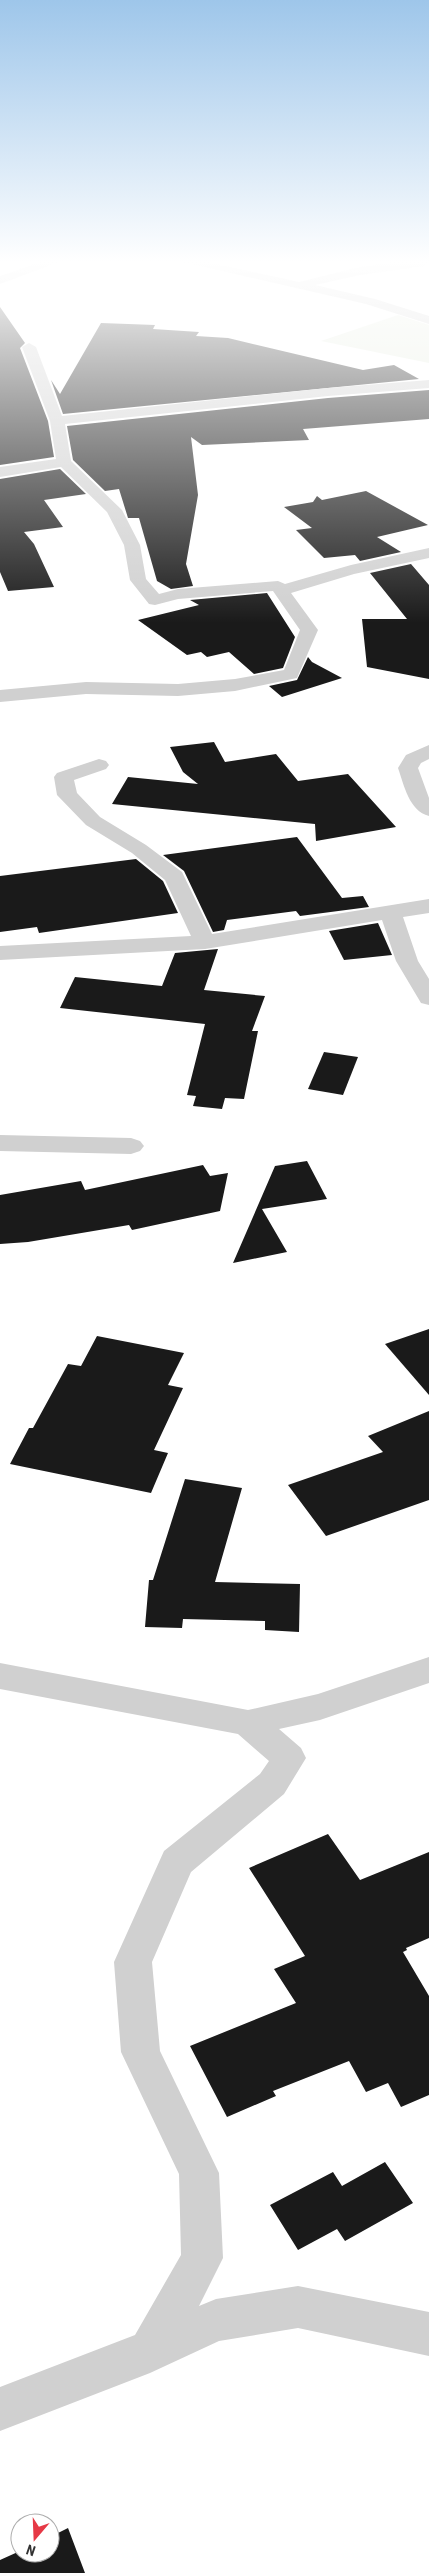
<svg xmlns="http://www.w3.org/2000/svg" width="429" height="2573" font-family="'Roboto Condensed',sans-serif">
<rect width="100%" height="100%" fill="#fff"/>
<path fill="#e6ecdf" d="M398,315L429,325V363L321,341Z"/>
<g fill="#1a1a1a">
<path d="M0,307L25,343L20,348L48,421L54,457L0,465Z"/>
<path d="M101,323L155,325L153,329L199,332L196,336L228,338L363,370L394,365L419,379L63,414L51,380L60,394Z"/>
<path d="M429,390V419L303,429L309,440L202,445L191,437L198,495L186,564L193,586L171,589L157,581L139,518H128L119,489L105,491L73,460L67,426L328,398Z"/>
<path d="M60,469L86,494L44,500L63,527L24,532L34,544L54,587L8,591L0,572V479Z"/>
<path d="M366,491L428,525L377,537L401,552L360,561L355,555L324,558L296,530L312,528L284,507L313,502L317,496L322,500Z"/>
<path d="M411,564L429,585V679L367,667L362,619H407L370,573Z"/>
<path d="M267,593L295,637L283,668L254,674L229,652L207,657L201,652L187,655L138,620L199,605L190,600Z"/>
<path d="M308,657L312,662L342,678L282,697L269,686L297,680Z"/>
<path d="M214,742L225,762L276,754L298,781L348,774L396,827L316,841L315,824L112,804L128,777L198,784L183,772L170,747Z"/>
<path d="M297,837L342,898L363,896L369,907L300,916L296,911L227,920L224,930L213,932L184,871L163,855Z"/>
<path d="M136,859L163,881L178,913L39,933L37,927L0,932V876Z"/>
<path d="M378,923L392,955L344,960L329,931Z"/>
<path d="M218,949L204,990L265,996L252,1031H258L244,1099L225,1098L222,1109L193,1106L196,1096L187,1095L205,1024L60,1008L75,977L162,986L175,953Z"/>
<path d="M324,1052L358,1057L343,1095L308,1089Z"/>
<path d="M307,1161L327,1199L262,1209L287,1252L233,1263L275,1166Z"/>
<path d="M203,1165L210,1176L228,1173L220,1211L132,1230L129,1225L28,1242L0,1244V1195L81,1181L85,1190Z"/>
<path d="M429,1329V1395L385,1344Z"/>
<path d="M97,1336L184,1353L168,1385L183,1388L154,1450L168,1453L151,1493L10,1464L29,1428H33L68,1364L81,1366Z"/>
<path d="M429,1411V1500L326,1536L288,1485L383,1452L368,1436Z"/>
<path d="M185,1479L242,1488L215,1582L300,1584L299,1632L265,1630V1621L183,1619L182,1628L145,1627L149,1580H153Z"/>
<path d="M328,1834L360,1880L429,1852V1938L406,1948L407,1950L403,1952L429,1996V2095L401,2107L388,2083L366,2092L349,2061L273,2091L276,2096L227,2117L190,2046L296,2003L274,1969L305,1956L249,1868Z"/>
<path d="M385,2162L413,2203L345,2241L337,2229L298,2250L270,2205L333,2172L342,2186Z"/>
<path d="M68,2528L85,2573H0V2560L20,2551V2553H50V2537Z"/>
</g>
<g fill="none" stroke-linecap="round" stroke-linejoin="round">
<g fill="#d0d0d0" fill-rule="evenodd">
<path d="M40,262H59L0,284V276Z"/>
<path d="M183,262H207L299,282L360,267L395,262H429L424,266L360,275L315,285L375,299L429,316V324L366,304Z"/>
<path d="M29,343L36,347L62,416L328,388L429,380V388L328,396L65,424L71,461L122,510L140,545L146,579L159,594L178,589L278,581L285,584L351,565L429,548V558L354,574L291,593L318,630L297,678L235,691L178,696L86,694L0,702V690L86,682L178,684L235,679L284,670L300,630L273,591L178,599L155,605L149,604L130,580L124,545L107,512L61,467L0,477V467L56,459L50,421L22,347Z"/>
<path d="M429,745V759L421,763L418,768L429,798V816C409,811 404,785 398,768L406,755Z"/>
<path d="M99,759L106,761L109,765L106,769L74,780L77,793L100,817L146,845L182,872L212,934L429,899V913L403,917L418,961L429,979V1005L421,1003L396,961L382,920L205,949L0,960V946L191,936L165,880L132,853L86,825L57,795L54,777L57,773Z"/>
<path d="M0,1135L131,1138L140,1141L144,1146L140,1151L131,1154L0,1151Z"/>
<path d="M429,1657V1683L320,1720L279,1729L301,1748L306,1758L284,1794L191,1872L152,1962L160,2051L219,2173L223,2258L199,2306L216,2299L298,2286L429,2312V2356L298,2328L219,2341L150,2373L0,2431V2387L135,2335L181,2255L179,2174L121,2052L114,1962L164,1851L260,1774L269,1761L238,1734L0,1689V1663L248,1710L318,1694Z"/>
</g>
</g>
<linearGradient id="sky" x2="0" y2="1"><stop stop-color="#9ec6ea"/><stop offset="0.42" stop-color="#fff"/><stop offset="1" stop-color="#fff" stop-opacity="0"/></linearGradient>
<rect width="429" height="623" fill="url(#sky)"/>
<g transform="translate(35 2538) rotate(199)"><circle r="24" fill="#ffffff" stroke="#adadad"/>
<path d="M0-4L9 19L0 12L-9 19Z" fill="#e63946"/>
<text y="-8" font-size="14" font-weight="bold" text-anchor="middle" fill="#333333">N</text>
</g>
</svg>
